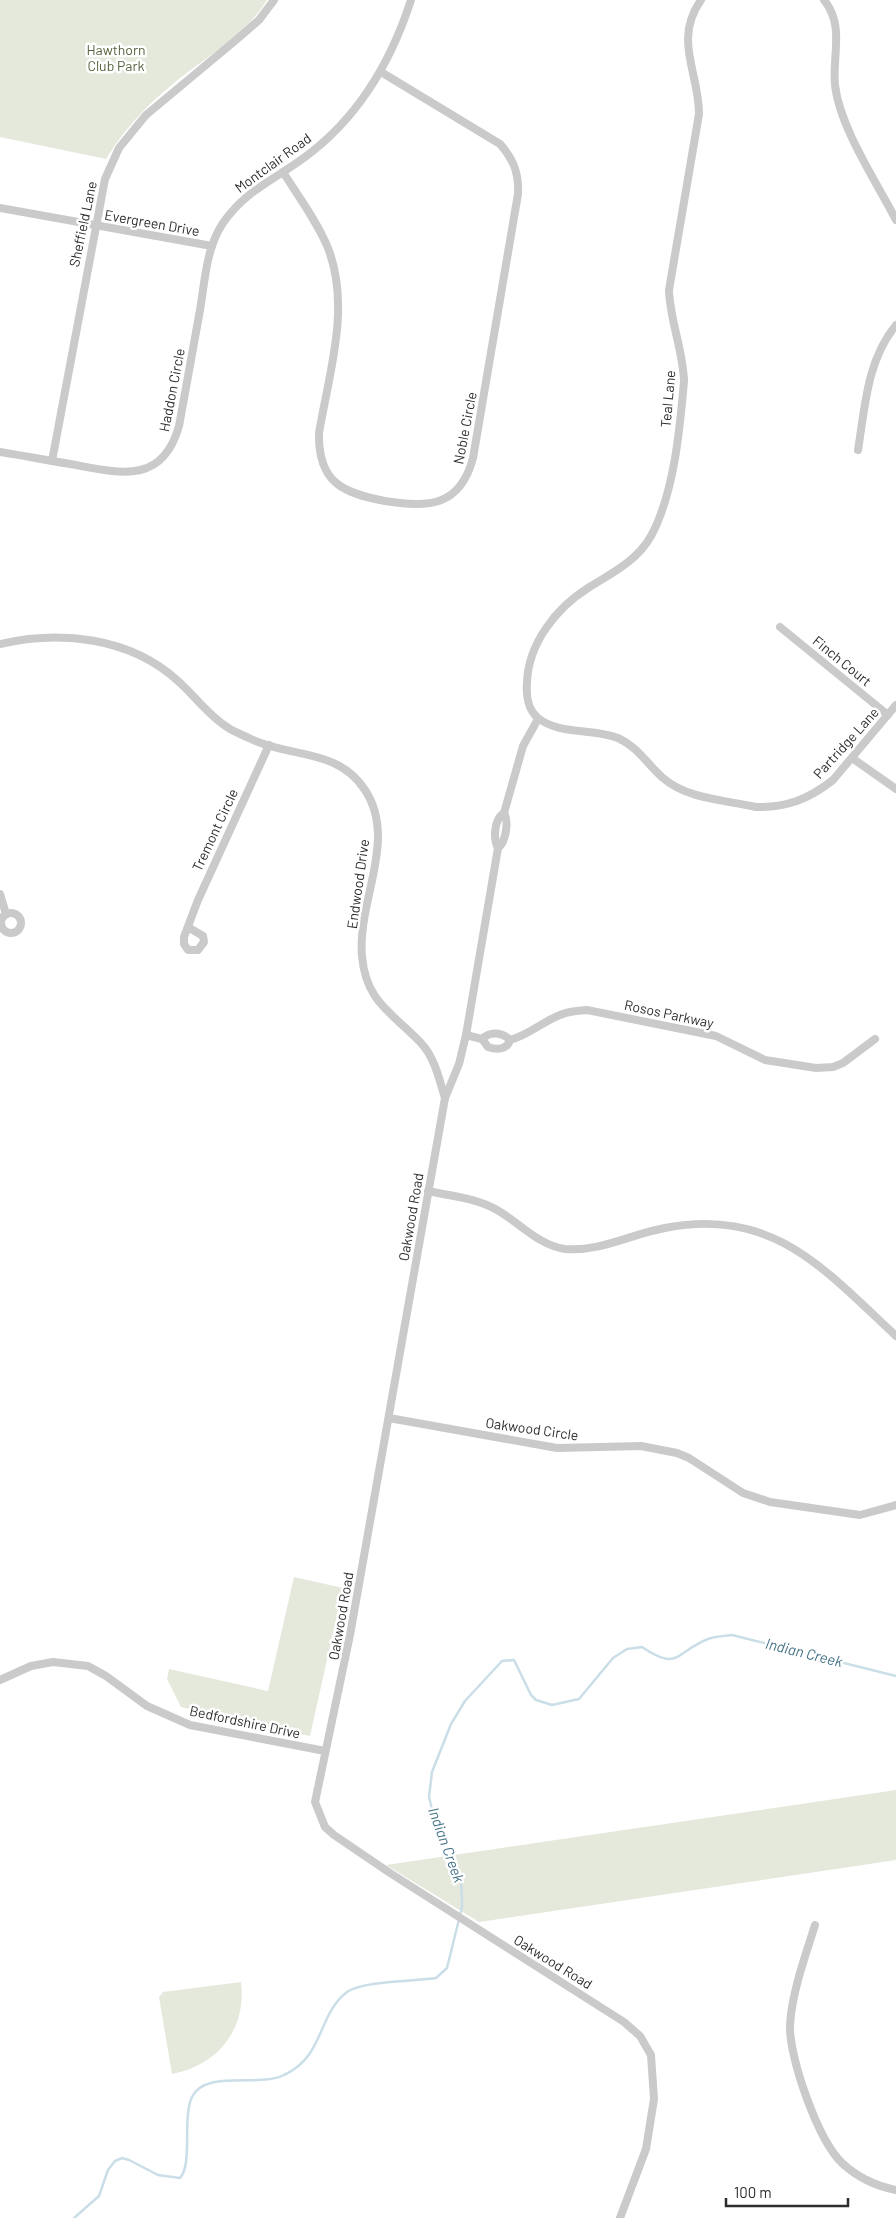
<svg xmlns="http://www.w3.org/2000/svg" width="896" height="2218" font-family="Barlow,sans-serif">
<rect width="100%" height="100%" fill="#fff"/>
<g fill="#e4e9dc">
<path d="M0,0H267C248,31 216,51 188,72C155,97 127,124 106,159L0,137Z"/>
<path d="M294,1577L343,1588L310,1736L181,1707L167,1679L169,1669L268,1691Z"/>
<path d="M896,1790V1860L479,1922L386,1865Z"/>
<path d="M241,1982C247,2029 218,2065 172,2074L159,1997L163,1992Z"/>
</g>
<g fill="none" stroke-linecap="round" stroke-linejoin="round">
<path stroke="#cadee8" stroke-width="2.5" d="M74,2218L99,2196L108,2170L115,2161L122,2158L129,2160L158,2175L180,2178C193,2164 182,2117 192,2097C205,2069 259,2088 284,2075C325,2056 317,2015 347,1992C362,1981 416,1981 436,1978L447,1968L462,1907V1897L461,1882L436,1825L429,1797L432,1772L451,1724L465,1701L502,1661L514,1660L531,1695L536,1700L552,1705L579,1699L613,1658L627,1649L642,1647C679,1672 675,1652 708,1639C715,1636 724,1636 732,1635L896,1676"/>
<g stroke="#cacaca" stroke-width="8">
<path d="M701,0C673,40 699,72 699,114L669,290C670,321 683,350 684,381C680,428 674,494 651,536C637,561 612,573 588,588C556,608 528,644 527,683C526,695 528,710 538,718C559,735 593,728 618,738C638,747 647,764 663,778C687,799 725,800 756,807C786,808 809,799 833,780L896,705"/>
<path d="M824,0C845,26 832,55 835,85C840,128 876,181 896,220"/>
<path d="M283,172C298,196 317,221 328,248C351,307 329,373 319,433C318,482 342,493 385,501C428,508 460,507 473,458L518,194C519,174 514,160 500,144L381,72"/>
<path d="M0,208L212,246"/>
<path d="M858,450C865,407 867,360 896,325"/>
<path d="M0,452C25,456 51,461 76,465C123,474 163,483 179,426C186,387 193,349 200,310C205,281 206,248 223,223C246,190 274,180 305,157C358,118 391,62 411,0"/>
<path d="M52,461L105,179L119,148L146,115L236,40L259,20L274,0"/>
<path d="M780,627L888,715"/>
<path d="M0,644C60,630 130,637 178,681C194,695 208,715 227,727C234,732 243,735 251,739C290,758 338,748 365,790C398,840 357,901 362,956C366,1003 393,1013 421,1043C435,1058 439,1079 445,1098"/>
<path d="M538,719L523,746L504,813C494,819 493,839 498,848L466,1035L459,1064L445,1098L350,1635L315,1802L325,1827L334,1835L390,1873L624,2022L640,2036L651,2055L654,2099L646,2149L620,2218"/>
<path d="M852,758L896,789"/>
<path d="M498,848C506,842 509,821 504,813"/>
<path d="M0,894L6,914"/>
<circle cx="11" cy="923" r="10"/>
<path d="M188,927L203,936L204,942L198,950H188L184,944V937L198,900L269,745"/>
<path d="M466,1035L482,1039C490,1031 502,1032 510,1040"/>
<path d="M482,1039L488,1047C496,1050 507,1050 510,1040C529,1035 542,1022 560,1015C569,1011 578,1011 587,1010L716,1036L765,1060L816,1068L833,1067L843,1063L875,1039"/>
<path d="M428,1191C450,1196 477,1198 497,1210C520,1223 538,1245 565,1249C600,1252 631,1234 665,1228C773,1207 824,1269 896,1336"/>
<path d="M389,1418L557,1448L641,1446L677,1453L689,1458L743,1493L770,1502L860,1515L896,1505"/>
<path d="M0,1680L31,1666L53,1662L88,1666L106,1676L147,1706L190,1725L325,1751"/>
<path d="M815,1925C805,1957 792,1992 790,2025C789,2058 818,2140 842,2163C857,2177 876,2186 896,2190"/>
</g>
</g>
<g text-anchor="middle" stroke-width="5" stroke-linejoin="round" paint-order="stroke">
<g font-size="14" fill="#54643f" stroke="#fff">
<text x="116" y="55">Hawthorn<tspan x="116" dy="16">Club Park</tspan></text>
</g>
<g font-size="14" fill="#2d2d2d" stroke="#fff">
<text transform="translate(273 163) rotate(-36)" y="5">Montclair Road</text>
<text transform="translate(152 223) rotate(10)" y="5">Evergreen Drive</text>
<text transform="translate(83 224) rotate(-78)" y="5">Sheffield Lane</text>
<text transform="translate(172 390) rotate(-79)" y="5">Haddon Circle</text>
<text transform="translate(668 399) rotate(-85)" y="5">Teal Lane</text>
<text transform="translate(465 428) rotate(-79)" y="5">Noble Circle</text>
<text transform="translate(842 661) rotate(39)" y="5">Finch Court</text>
<text transform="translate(846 743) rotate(-48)" y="5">Partridge Lane</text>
<text transform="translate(215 830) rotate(-65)" y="5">Tremont Circle</text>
<text transform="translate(358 884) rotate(-82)" y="5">Endwood Drive</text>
<text transform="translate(669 1014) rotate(12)" y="5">Rosos Parkway</text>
<text transform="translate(411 1217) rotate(-80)" y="5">Oakwood Road</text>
<text transform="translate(532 1429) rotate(8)" y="5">Oakwood Circle</text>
<text transform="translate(341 1616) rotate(-80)" y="5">Oakwood Road</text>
<text transform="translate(245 1722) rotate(12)" y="5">Bedfordshire Drive</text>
<text transform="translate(553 1962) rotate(32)" y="5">Oakwood Road</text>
</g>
<g font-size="15" font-style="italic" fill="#447287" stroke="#fff">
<text transform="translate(804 1653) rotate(14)" y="5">Indian Creek</text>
<text transform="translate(446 1845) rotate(70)" y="5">Indian Creek</text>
</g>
</g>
<path d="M726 2198v8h122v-8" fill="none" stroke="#2d2d2d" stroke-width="2.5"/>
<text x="734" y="2198" font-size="15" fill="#2d2d2d" stroke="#ffffff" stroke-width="4" paint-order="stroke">100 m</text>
</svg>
